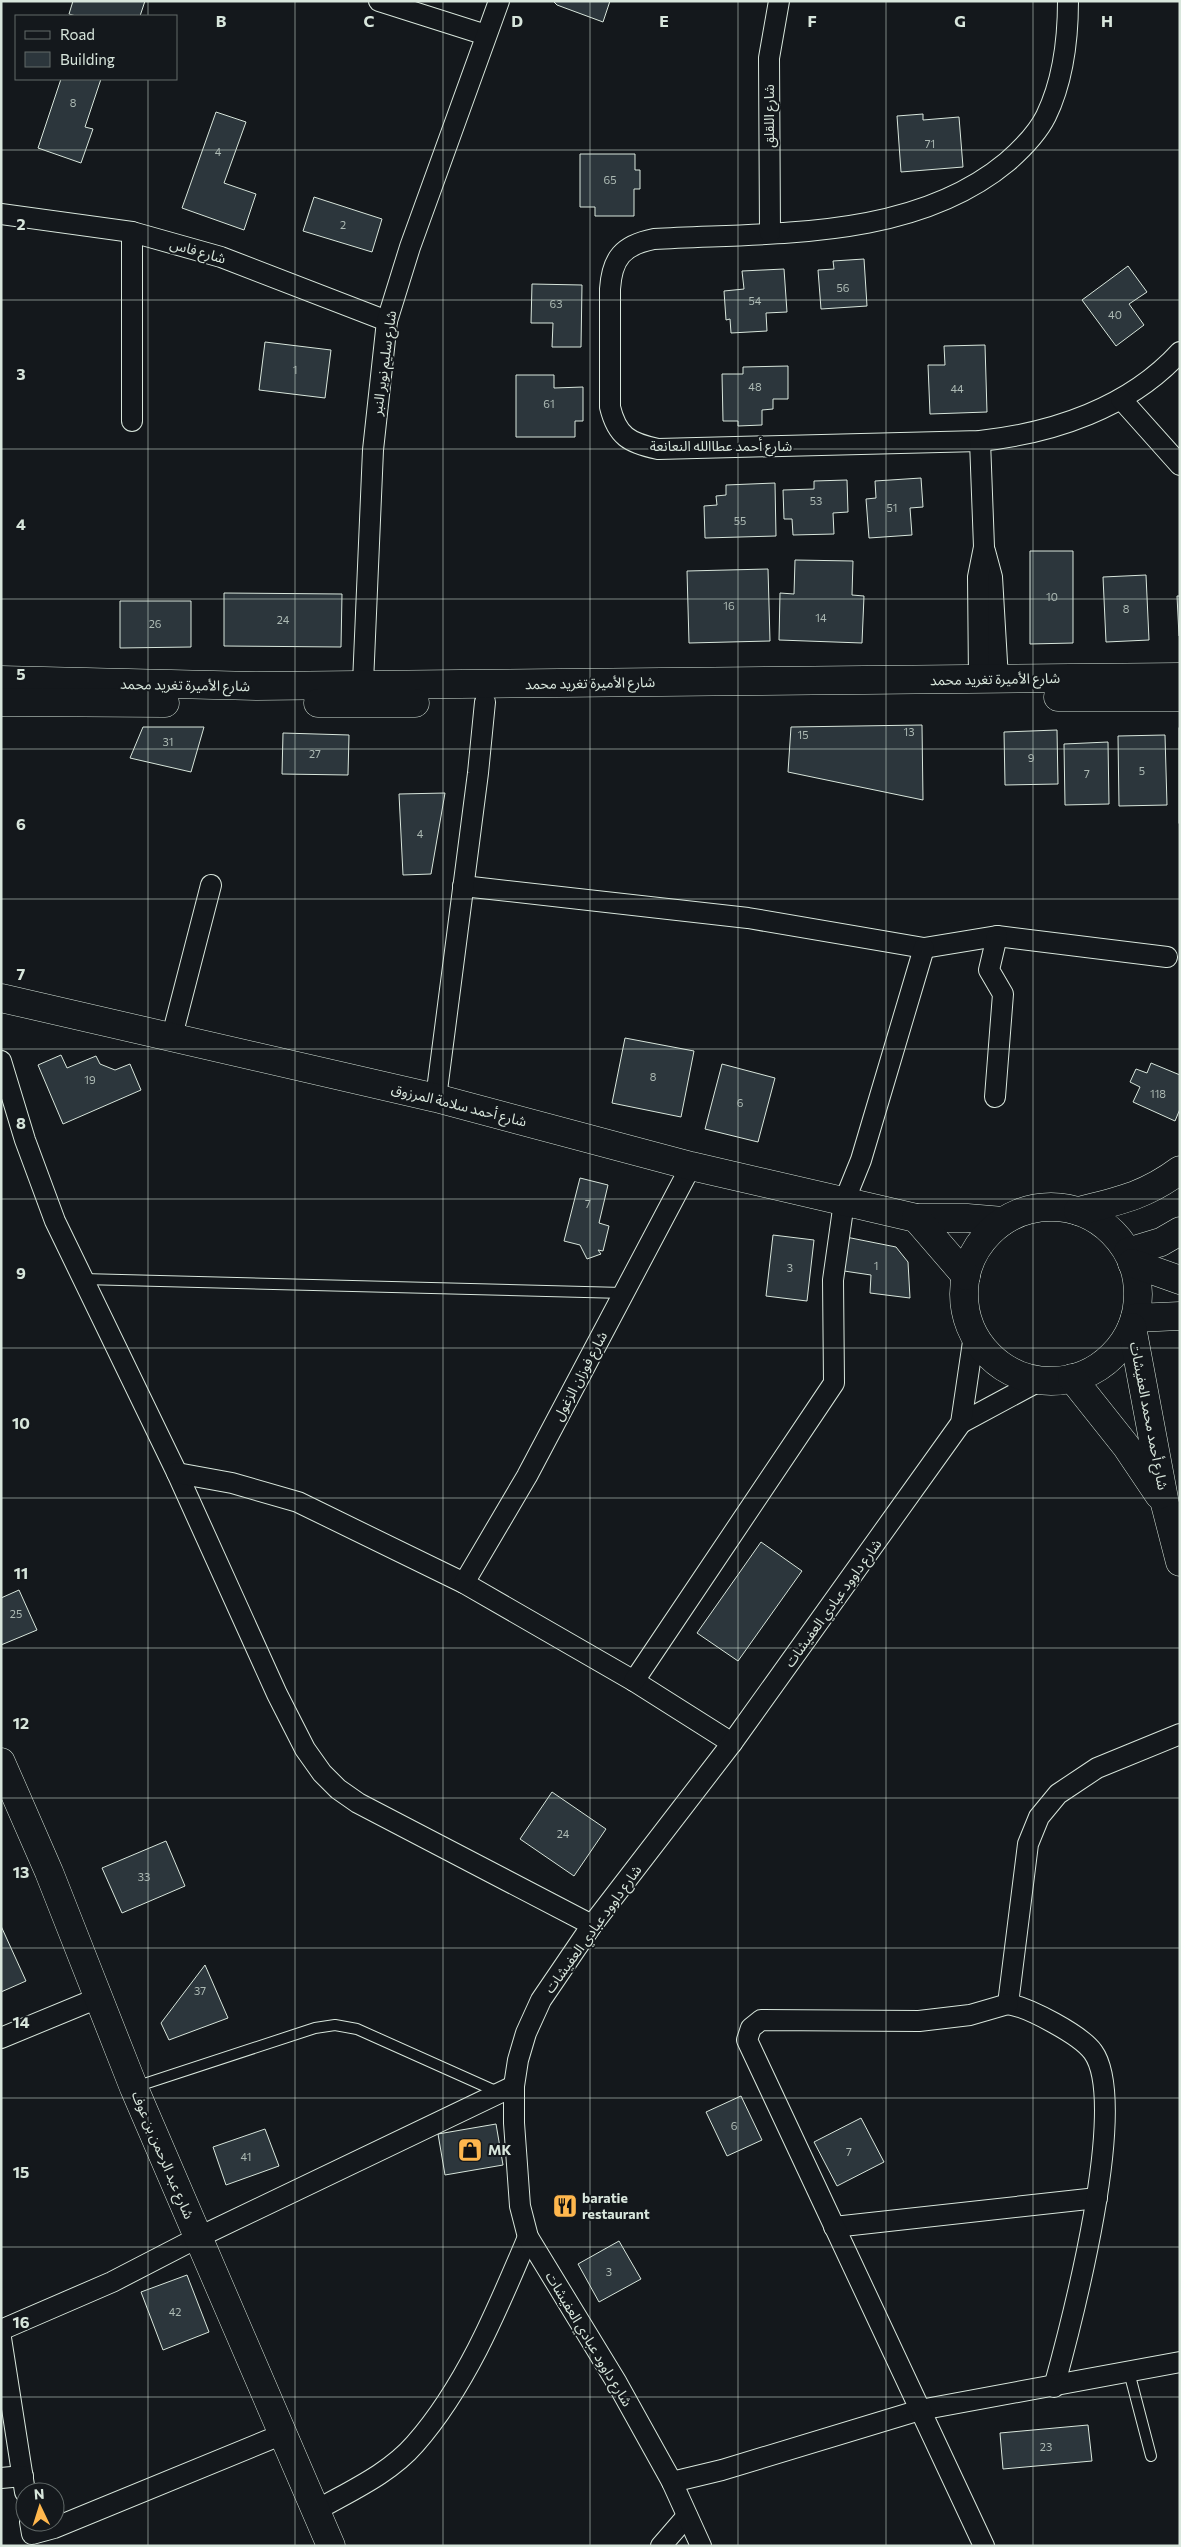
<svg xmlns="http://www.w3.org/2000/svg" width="1181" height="2547" font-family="Commissioner,'Noto Sans Arabic',sans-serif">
<rect width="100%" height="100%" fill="#14181c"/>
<g fill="#2c363c" stroke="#d8e6dc">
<path d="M73,1H145L140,16H76L69,14Z"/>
<path d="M553,1H610L603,22L557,5Z"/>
<path d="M61,79H101L85,127L93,129L81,163L38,148Z"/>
<path d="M216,112L246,122L224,183L256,194L244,230L182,208Z"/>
<path d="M923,114V120L959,117L963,167L901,172L897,116Z"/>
<path d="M580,154H635V170H640V189H634V216H595V207H580Z"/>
<path d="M314,197L382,219L372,252L303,231Z"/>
<path d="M864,259L867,306L821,309L818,270L834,269L833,261Z"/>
<path d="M1128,266L1147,292L1129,304L1144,325L1116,346L1082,300Z"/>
<path d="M784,269L787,312L766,313L767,331L731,333L730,319L726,320L724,291L744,289L742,271Z"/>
<path d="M532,284L582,285L581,347H552L553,323H531Z"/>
<path d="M265,342L331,350L325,398L259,390Z"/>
<path d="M985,345L987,412L930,414L928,365H945L944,346Z"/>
<path d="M788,366V399H773V409L762,410V425L738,426V421H723L722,374H743V367Z"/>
<path d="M516,375H554V388L583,387V421H575V437H516Z"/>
<path d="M921,478L923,507L910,508L912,535L869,538L866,499L876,498L875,481Z"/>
<path d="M847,480L848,512L833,513L834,534L793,535L792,519H784L783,490L814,489V481Z"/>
<path d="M775,483L776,536L705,538L704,506L717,505L716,496L726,495V485Z"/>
<path d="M1030,551H1073V643L1030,644Z"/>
<path d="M795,560L853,561L852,595L864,596L862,643L779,640L780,593L794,594Z"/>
<path d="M768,569L770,641L689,643L687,571Z"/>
<path d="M1146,575L1149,640L1106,642L1103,577Z"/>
<path d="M224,593L342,594L341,647L224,646Z"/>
<path d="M1177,596H1180V636H1179Z"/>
<path d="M120,601H191V647L120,648Z"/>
<path d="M922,725L923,800L788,772L791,727Z"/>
<path d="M143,727H204L191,772L130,758Z"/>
<rect x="1179" y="728" width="1" height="95"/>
<path d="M1057,730L1058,784L1005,785L1004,732Z"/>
<path d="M283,733L349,735L348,775L282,774Z"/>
<path d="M1165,735L1167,805L1119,806L1118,736Z"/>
<path d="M1108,742L1109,804L1065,805L1064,744Z"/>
<path d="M445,793L431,874L403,875L399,794Z"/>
<path d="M625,1038L694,1051L681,1117L612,1103Z"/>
<path d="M61,1055L67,1068L96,1056L100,1064L115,1070L130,1064L141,1090L63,1124L38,1065Z"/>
<path d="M1151,1063L1180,1075V1109L1175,1121L1133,1102L1140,1087L1130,1082L1136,1069L1147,1073Z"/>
<path d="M722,1064L775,1078L758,1142L705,1129Z"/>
<path d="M580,1178L608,1185L599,1223L609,1226L603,1251L598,1250L601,1254L587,1259L580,1245L564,1241Z"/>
<path d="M773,1235L814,1240L807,1301L766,1296Z"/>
<path d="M846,1237L896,1247L908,1262L910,1298L870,1293L871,1275L844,1271Z"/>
<path d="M761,1542L802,1571L738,1661L697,1633Z"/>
<path d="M19,1590L37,1630L1,1645V1598Z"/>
<path d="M552,1792L606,1829L574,1876L520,1839Z"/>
<path d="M166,1841L185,1886L122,1913L102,1868Z"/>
<path d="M1,1926L26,1981L1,1992Z"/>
<path d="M205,1965L228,2018L169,2040L161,2023Z"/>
<path d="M741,2096L762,2140L727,2156L706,2112Z"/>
<path d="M861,2118L884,2162L837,2186L814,2142Z"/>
<path d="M496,2124L503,2165L445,2175L438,2134Z"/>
<path d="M265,2129L279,2166L226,2185L213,2147Z"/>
<path d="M619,2241L641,2279L599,2302L578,2264Z"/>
<path d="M187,2275L209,2332L163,2350L141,2292Z"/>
<path d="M1088,2425L1092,2461L1003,2469L1000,2433Z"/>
</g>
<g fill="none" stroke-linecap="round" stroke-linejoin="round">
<defs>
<g id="lane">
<path d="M83,1279L623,1293"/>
<path d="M135,2087L315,2028L335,2025L357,2029L500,2093"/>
<path d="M1129,2372L1151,2456"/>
</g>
<g id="street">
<path d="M379,1L486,35"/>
<path d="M1068,1C1068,39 1063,81 1046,116C1037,134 1022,149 1007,162C912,241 771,232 654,239C623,245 612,258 610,289V407C617,436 629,443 658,449L980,441C1053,433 1129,408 1180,352"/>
<path d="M1,214L132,232L221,257L387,321"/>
<path d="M770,233L769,58L779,1"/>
<path d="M1121,399L1180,465"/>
<path d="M132,421V232"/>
<path d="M985,551L992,577L998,679"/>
<path d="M979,680L978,577L984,547L980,441"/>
<path d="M363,683L373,450L387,321L410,247L499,1"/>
<path d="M463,886L748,918L924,948L997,936L1167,957"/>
<path d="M172,1036L211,885"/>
<path d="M1,1061L25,1140L55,1221L177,1473L277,1694L305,1749L322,1773L338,1789L358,1803L592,1925"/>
<path d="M995,1097L1003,994L989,970L997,936"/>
<path d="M436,1098L478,773L485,702"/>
<path d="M961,1423L1041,1380"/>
<path d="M177,1473L232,1483L298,1502L464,1583L634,1681L732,1743"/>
<path d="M464,1583L527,1476L691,1166"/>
<path d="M634,1681L834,1383L833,1280L844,1202L861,1160L924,948"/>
<path d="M1,2038L98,1998"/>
<path d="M834,2227L1097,2198"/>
<path d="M1,2330L112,2282L199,2237L514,2086"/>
<path d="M1,2338L25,2492"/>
<path d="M1054,2387C1071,2325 1130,2103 1093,2052C1081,2035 1028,2007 1008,2004L1028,1844L1039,1817L1058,1794L1097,1768L1180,1734"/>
<path d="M1,2478L23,2476"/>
<path d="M672,2482L722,2470L920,2410L1180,2362"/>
<path d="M317,2510C350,2491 389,2474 415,2444C466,2386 498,2308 528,2237"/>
<path d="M30,2522L32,2534L54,2528L283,2434"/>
<path d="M661,2546L687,2516"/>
<path d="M701,2546L672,2482L617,2383L528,2237L520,2206L514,2123V2086L518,2060L526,2033L541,2000L592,1925L732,1743L961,1423L974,1335"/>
<path d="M984,2546L747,2040L751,2028L761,2020L919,2021L970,2015L1008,2004"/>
</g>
<g id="secondary">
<path d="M1,680L257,686L1180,677"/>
<path d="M1058,697H1180"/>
<path d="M1,702L165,703"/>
<path d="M318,703H415"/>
<path d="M1,998L436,1098L691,1166L916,1218H967L1003,1221"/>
<circle cx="1051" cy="1294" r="87"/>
<path d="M1078,1211C1119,1201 1145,1196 1180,1170"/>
<path d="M916,1218L966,1276"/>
<path d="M1128,1252L1161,1242L1180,1231"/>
<path d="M1132,1263L1180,1280"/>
<path d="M1135,1318L1180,1316"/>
<path d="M1132,1327L1165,1504L1180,1562"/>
<path d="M1072,1378L1126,1446L1159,1495"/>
<path d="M1,1762L49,1872L134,2088L331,2546"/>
</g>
</defs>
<use href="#lane" stroke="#d8e6dc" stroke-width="12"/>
<use href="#street" stroke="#d8e6dc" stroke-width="22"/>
<use href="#secondary" stroke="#d8e6dc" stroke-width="29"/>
<use href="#lane" stroke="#14181c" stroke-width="10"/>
<use href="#street" stroke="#14181c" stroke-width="20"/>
<use href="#secondary" stroke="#14181c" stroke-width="28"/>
</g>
<path fill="none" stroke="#d8e6dc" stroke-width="1" stroke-opacity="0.55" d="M148,1V16M295,1V2546M443,1V2546M590,1V2546M738,1V2546M886,1V2546M1033,1V2546M148,79V2546M1,150H1180M1,300H1180M1,449H1180M1,599H1180M1,749H1180M1,899H1180M1,1049H1180M1,1199H1180M1,1348H1180M1,1498H1180M1,1648H1180M1,1798H1180M1,1948H1180M1,2098H1180M1,2247H1180M1,2397H1180"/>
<defs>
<symbol id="shop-square" viewBox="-11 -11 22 22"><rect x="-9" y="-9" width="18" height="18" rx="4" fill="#ffb74d" stroke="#14181c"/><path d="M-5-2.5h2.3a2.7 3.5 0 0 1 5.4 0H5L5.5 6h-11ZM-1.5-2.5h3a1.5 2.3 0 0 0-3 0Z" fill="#111"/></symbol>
<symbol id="restaurant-square" viewBox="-11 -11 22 22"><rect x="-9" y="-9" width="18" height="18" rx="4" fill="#ffb74d" stroke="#14181c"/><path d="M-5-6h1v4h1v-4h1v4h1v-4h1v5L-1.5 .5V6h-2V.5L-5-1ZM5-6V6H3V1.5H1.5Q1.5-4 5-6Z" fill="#111"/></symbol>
</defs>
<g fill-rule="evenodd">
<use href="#shop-square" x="456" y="2136" width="28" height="28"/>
<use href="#restaurant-square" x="551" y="2192" width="28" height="28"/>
</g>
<g text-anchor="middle" stroke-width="4" stroke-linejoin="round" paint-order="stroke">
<g font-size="11" fill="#adbab4">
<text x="73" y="107">8</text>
<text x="930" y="148">71</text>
<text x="218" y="156">4</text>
<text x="610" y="184">65</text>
<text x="343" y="229">2</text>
<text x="843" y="292">56</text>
<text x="755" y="305">54</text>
<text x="556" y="308">63</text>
<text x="1115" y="319">40</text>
<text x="295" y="374">1</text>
<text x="755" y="391">48</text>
<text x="957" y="393">44</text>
<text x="549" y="408">61</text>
<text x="816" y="505">53</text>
<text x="892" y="512">51</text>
<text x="740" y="525">55</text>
<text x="1052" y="601">10</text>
<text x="729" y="610">16</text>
<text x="1126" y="613">8</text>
<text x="821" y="622">14</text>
<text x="283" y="624">24</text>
<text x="155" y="628">26</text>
<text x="909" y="736">13</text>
<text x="803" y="739">15</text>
<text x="168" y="746">31</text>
<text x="315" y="758">27</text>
<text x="1031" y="762">9</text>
<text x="1142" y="775">5</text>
<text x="1087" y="778">7</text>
<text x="420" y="838">4</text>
<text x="653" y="1081">8</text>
<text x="90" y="1084">19</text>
<text x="1158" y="1098">118</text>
<text x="740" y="1107">6</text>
<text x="588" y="1208">7</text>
<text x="876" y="1270">1</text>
<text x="790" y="1272">3</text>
<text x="16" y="1618">25</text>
<text x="563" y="1838">24</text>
<text x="144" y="1881">33</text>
<text x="200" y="1995">37</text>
<text x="734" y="2130">6</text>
<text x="849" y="2156">7</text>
<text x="246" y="2161">41</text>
<text x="609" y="2276">3</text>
<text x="175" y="2316">42</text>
<text x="1046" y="2451">23</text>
</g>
<g font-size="14" fill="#d8e6dc" stroke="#14181c">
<text transform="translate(769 116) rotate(-90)" y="5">شارع اللقلق</text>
<text transform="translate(198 251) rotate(16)" y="5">شارع فاس</text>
<text transform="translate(384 363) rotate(-82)" y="5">شارع سليم نوير النبر</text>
<text x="721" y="451">شارع أحمد عطاالله النعانعة</text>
<text transform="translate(995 679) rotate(-1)" y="5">شارع الأميرة تغريد محمد</text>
<text transform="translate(590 683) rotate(-1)" y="5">شارع الأميرة تغريد محمد</text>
<text transform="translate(185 685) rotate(1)" y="5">شارع الأميرة تغريد محمد</text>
<text transform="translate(459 1105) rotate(14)" y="5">شارع أحمد سلامة المرزوق</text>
<text transform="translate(580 1376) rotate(-62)" y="5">شارع فوزان الزغول</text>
<text transform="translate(1149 1416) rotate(79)" y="5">شارع أحمد محمد العفيشات</text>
<text transform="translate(833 1603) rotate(-54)" y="5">شارع داوود عبادي العفيشات</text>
<text transform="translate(593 1929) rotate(-54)" y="5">شارع داوود عبادي العفيشات</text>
<text transform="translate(163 2155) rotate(67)" y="5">شارع عبد الرحمن بن عوف</text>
<text transform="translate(589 2339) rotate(59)" y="5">شارع داوود عبادي العفيشات</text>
</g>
<g font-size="14" font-weight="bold" fill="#d8e6dc" stroke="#14181c" text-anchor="start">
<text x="488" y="2155">MK</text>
<text x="582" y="2203">baratie<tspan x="582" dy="16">restaurant</tspan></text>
</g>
</g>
<g font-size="16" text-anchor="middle" font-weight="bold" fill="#d8e6dc" stroke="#14181c" stroke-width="4" stroke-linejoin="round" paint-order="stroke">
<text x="221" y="27">B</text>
<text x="369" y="27">C</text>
<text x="517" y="27">D</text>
<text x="664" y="27">E</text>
<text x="812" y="27">F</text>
<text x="960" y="27">G</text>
<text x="1107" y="27">H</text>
<text x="21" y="230">2</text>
<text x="21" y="380">3</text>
<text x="21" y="530">4</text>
<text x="21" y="680">5</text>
<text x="21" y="830">6</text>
<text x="21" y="980">7</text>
<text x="21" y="1129">8</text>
<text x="21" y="1279">9</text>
<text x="21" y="1429">10</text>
<text x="21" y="1579">11</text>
<text x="21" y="1729">12</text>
<text x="21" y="1878">13</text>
<text x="21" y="2028">14</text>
<text x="21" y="2178">15</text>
<text x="21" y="2328">16</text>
</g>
<rect width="1181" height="2547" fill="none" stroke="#d8e6dc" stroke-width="5"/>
<rect x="15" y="15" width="162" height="65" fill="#14181c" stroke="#626a69"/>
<rect x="25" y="31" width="25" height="8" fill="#14181c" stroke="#626a69"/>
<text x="60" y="40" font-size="15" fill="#d8e6dc">Road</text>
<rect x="25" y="52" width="25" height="15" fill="#2c363c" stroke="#626a69"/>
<text x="60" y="65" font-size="15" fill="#d8e6dc">Building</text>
<g transform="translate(40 2507) rotate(356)"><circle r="24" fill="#14181c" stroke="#626a69"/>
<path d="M0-4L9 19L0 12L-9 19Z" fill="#ffb74d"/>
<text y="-8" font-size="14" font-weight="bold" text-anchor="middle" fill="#d8e6dc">N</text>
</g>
</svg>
